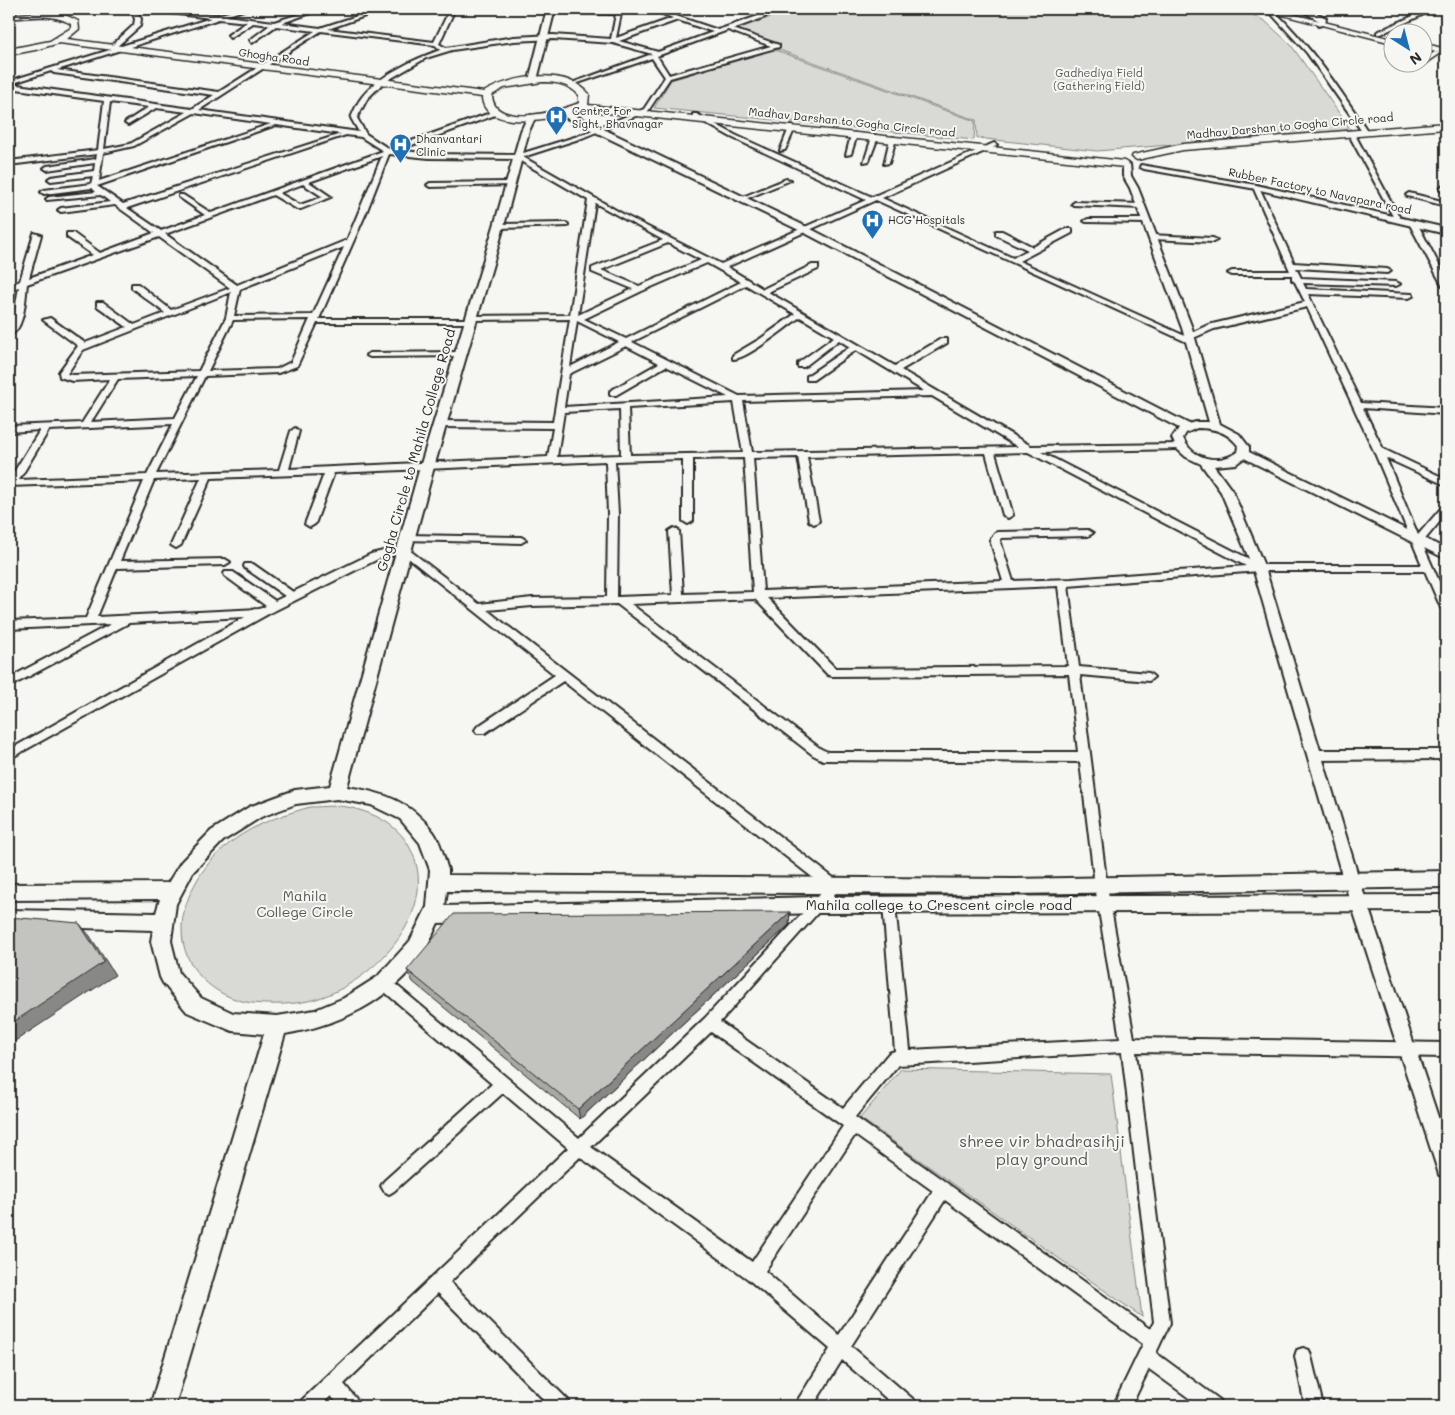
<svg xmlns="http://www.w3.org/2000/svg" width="1455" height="1415" font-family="Mali,sans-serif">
<rect width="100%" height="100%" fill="#f6f6f2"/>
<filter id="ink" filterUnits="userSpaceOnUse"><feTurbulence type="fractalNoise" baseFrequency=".02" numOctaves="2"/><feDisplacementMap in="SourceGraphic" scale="10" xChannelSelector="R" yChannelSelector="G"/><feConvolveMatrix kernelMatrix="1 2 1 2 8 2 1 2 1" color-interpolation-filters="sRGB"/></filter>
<g filter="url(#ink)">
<g fill="#d9d9d5" stroke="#828280">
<path d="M774,9H1241L1265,21L1291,45L1351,130L1097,151L977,138L976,120L729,32L774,16L776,10Z"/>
<path d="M772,49L975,121L974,140L654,108L671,80Z"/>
<path d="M310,807C322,807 336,805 347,807C372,812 396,823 409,846C444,909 375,982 316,999C295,1005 274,1005 252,1003C214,998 181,968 182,928C182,906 195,880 209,863C236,831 271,818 310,807Z"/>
<path d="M901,1069L1111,1074L1142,1317L860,1118Z"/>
</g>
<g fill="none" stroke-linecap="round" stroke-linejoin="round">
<defs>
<g id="minor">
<path d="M131,9H136L141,19L140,26L115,48L211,18L153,11L151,9L218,15L239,9H246L226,16L274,22L316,9H322L282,23L320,28L379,9H385L328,29L434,42L450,9H455L439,44L446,48L514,37L553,35L611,39L616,14L574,13L576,10L617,11L618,9H622L616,38L673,18L649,9H655L718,30L761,15L764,12L759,9H765L770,12L765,17L733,29L779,45V47L670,78L648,111L582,138L523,157L628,217L721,264L866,200L731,137L693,116V114H697L735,135L872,197L994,143L997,145L996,146L882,198L1013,258L1028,250L996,235V231H1002L1033,247L1066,229H1072V233L1019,261L1185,336L1208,325L1305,302L1295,282L1292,280V275H1232L1228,273L1232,271H1290L1253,187L1256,185L1259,187L1294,263L1387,269L1391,271L1387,273L1296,268L1301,278L1396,282L1400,284L1396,286L1303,283L1306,289L1412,294L1413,296L1409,298L1308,294L1361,403L1446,408V414L1363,408L1383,449L1446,479V485L1443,484L1386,458L1418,535L1443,506L1446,505V514L1422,543L1446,597V612L1441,608L1425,571H1259L1068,586L1079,667L1149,673L1154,677L1149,681L1080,675L1107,886L1134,1038L1446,1043V1057L1136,1052L1170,1323L1156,1353L1220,1400L1223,1406H1200L1149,1369L1131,1406H1113L1143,1344L945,1200L851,1346L914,1400L917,1406H895L842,1360L813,1406H794L830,1349L748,1279L580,1157L450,1282L568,1400L571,1406H550L438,1293L344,1384L357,1400L360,1406H340L331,1396L320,1406H299L302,1400L568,1148L503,1093L394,1191L389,1194L384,1191L381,1186L384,1181L492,1084L379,987L377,983L379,979L384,977L389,979L579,1138L705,1018L826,888L563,681L485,733H477L475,730L477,727L555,675L402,553L378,559L270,613L9,759V750L245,617L129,623L9,687V678L111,624L9,629V621L86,618L144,481L9,486V480L40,430L9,432V426L82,423L110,379L72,381L60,377L59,372L78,346L43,320L50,318L85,343L127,327L97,306V302H103L134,325L165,313L132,288V284H138L171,310L230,288L159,237L27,284C25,299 25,330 9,336V329L12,326L19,287L9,290V286L20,281L34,233L41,235L29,278L93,255L67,237V233H73L100,253L154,233L115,205L61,212L58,210L61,208L110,202L101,195L47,200L46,199L49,197L96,192L92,188L44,194L41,192L44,190L91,184L93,176L51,181L48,179L51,177L94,171L95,163L47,170L44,168L47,166L96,159L97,154L9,165V161L98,150L104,101L9,88V81L113,49L111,46L134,25L135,19ZM219,19L247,22L228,35L230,38L253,23L270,25L250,40L252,43L276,26L315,31L219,92L57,70ZM678,20L713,32L658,52L619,41ZM728,30L771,46L669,75L657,56ZM321,31L435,45L441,50C416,58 378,76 362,97C357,103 354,111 351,118L359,132L199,110ZM553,39L613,43L652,54L572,83V85L652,58L665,77L644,109L578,136L517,155L429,154L398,150L498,114L499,113L496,111L389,149L366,134L357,118L367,99L383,83L426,58L452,50L514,41ZM51,71L54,73L214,95L192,109L10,84ZM110,102L149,107L126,122L125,123L128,125L156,108L187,112L130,144L104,149ZM194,113L271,124L99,181L103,153L134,146ZM276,125L341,134L123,204L97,186ZM346,135L361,137L383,151L211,213L183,195H179V197L205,215L161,231L127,208ZM389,154L429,158L517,159L588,200L570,315L471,316L468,319H319L366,213ZM382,156L347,240L237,285L165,234L273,195L297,209H301L331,197L309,182ZM303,184L323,197L300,205L279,193ZM876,200L1191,344L1195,342L1191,339L1214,329L1307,307L1374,451L1422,565H1261L1041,452L1179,449L1183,446L1182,444L1031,446L901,370L947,343V339H941L895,366L768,292L818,269V265H812L763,289L727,267ZM595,203L663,240L592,268V272L633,289L578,315ZM668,243L701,260L639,286L601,270ZM344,247L313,315L234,316L240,289ZM707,263L741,282L626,339L584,319L642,291ZM746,285L795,314L760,339L733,355V359C746,360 788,326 800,317L834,337L798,363V367H804L839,340L850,347L807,376V380H813L856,350L924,391L739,396L632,342ZM231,292L226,318L199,371L73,375L67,374L83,350ZM310,319L291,362L277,369L208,371L233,320ZM570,319L553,422L439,421L435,424L439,427L553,428L548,457L289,469L299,431L295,428L291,431L279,470L156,474L205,376L278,373L297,366L317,323H470L473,320ZM577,321L619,342L570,367ZM626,346L659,363L610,391V395H616L666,366L728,397L564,407L569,374ZM197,376L175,418L91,422L118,379ZM932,396L1018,447L752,452L743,401ZM734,402L743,453L630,455L628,408ZM620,409L621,455L557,457L564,412ZM173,424L147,475L19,480L49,430ZM1028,452L1246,566L1071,579L1013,581L1000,540L1001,538L1088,536L1093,533L1088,530L998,532L995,533L990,540L1003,581L763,591L753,458L798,457L809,521L814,524L819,521L807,457L986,453L1003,515L1008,518L1013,515L995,453ZM744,458L753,592L683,594L679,531L674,528L669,531L673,595L617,597L618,514L615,461L683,459V521L688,524L693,521V459ZM606,461L608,514L607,597L532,598L479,604L404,546L371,554L293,592L253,564H245L244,566L245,568L285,596L275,601L233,572H225L224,574L225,576L266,606L259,609L97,617L117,568L225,565L230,562L225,559L120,561L154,480L201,478L171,545L176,548L181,545L211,478L324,474L305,524L310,527L315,524L334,473ZM1058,586L1068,666L835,668L767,598ZM755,599L828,675L832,676L1069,674L1078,752H828L821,749L631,604ZM617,604L813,755L823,760L1080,762L1095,886L1120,1039L910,1050L895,905L894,901L889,899L884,901L883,905L895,1051L889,1053L843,1108L720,1022L841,887L840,883L487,610L532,606ZM711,1032L843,1126L752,1262L591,1147ZM1122,1052L1154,1322L1150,1329L855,1117L898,1065ZM855,1135L933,1191L839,1335L765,1271Z"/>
<path d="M1267,9H1272C1310,45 1339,88 1368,132L1367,133H1363L1307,53Z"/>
<path d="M1401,9H1407L1417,14L1428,9H1435L1381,34H1377V32L1413,16Z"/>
<path d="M1435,52L1440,53L1424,64L1412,62H1422V60Z"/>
<path d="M1388,55H1392V59L1388,57Z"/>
<path d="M792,126L795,128L785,150L780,151L789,128Z"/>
<path d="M1351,131L1354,133L1401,220L1400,221L1395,220L1348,133Z"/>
<path d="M854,133L857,135L851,154L846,155L851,135Z"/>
<path d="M875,135L878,137L869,161L864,162L872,137Z"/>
<path d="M893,137L896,139L889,163L884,164L890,139Z"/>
<path d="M786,179L791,180L743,200L738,199Z"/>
<path d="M510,182L513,184L512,185L430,187L427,185L430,183Z"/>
<path d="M1446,182V188L1444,190H1440V188Z"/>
<path d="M1409,193L1446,202V206L1407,196L1406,195Z"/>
<path d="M1075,202L1141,204L1144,206L1141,208L1073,205L1072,204Z"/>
<path d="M9,207L12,209L11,211L9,212Z"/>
<path d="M1088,219H1147L1151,221L1147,223L1086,222L1084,221Z"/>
<path d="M1413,221L1417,223L1446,278V287L1442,285L1409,223Z"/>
<path d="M566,223L568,224V226L499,228L495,226L499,224Z"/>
<path d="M1150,235L1213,238L1217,240L1213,242L1153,239H1150Z"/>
<path d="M460,352H463V356L370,357L366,355L370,353Z"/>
<path d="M407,535L521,537L526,540L521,543L404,540L402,538Z"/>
<path d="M1314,750H1446V759L1314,760L1310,758L1308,755L1310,752Z"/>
<path d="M1303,1348L1309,1350L1311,1356L1323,1406H1305L1295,1356L1297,1350Z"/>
</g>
<g id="tertiary">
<path d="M53,9H61L47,16L42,15Z"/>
<path d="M560,111H566L809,228L1189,424L1196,422H1209L1182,328L1130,188L1123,176V166L1130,164L1131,176L1138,188L1192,328L1220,424L1239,434L1249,447V452L1446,549V558L1442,557L1244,458L1236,464L1214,466L1233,492L1265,568L1359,879L1446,1141V1177L1439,1175L1437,1168L1343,879L1253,568L1221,492L1201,464L1186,457L1177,449L1172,438L1179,428L803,232L560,115ZM1197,428C1214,428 1229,432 1239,447L1238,452C1219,465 1192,460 1183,438L1186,433Z"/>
<path d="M1141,165L1256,185L1446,228V234L1256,189L1144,169L1140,167Z"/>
</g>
<g id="secondary">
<path d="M547,9H555L537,80L533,83L529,80Z"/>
<path d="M1300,9H1309L1326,18L1325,24L1318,26L1319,21Z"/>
<path d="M531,115L535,118L529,131L504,226L434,467L347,787C383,792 412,802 434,833C441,843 444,858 448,870V875L1015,879L1446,871V887L1015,894L447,891L445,906L818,897L1446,895V911L818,913L438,923C433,933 429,945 423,954C388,1002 342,1024 285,1034L175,1406H150L264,1034L232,1031L187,1012L163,983L160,977L151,941L153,930L9,926V910L156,913L160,899L9,900V884L168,883L181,862L211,831L249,807L295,790L330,786L420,467L494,226L521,131L527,118ZM337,799L371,805L400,819L420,843L430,870L427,907L410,941L377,977L344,998L315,1010L277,1016L233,1013L201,998L179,973L171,941L176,904L193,872L223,841L261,817L296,804Z"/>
</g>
<g id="primary">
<path d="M1259,9H1272L1392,39V43Z"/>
<path d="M43,12L63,14L78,21L79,29L67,39L484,92C511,76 565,66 589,94L588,105L1124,161L1129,164L1124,167L579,110C558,119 483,133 482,97L59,43L35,50L9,55V49L50,41L71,28V24C52,13 30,17 9,19V15ZM542,82C557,82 568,84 579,95V103C560,111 493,130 492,95L504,88Z"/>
<path d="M1422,43L1446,49V55L1422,48Z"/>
<path d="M1446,123V129L1183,150L1137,160L1132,157L1133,155L1183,144Z"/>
</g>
</defs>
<use href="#minor" stroke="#2b2b2b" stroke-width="4"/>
<use href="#tertiary" stroke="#2b2b2b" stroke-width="4"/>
<use href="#secondary" stroke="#2b2b2b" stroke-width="4"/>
<use href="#primary" stroke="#2b2b2b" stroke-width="3"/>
<use href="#minor" fill="#f6f6f2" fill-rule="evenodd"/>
<use href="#tertiary" fill="#f6f6f2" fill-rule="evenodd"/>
<use href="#secondary" fill="#f6f6f2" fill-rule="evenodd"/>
<use href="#primary" fill="#f6f6f2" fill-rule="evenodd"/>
</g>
<path fill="#a8a8a5" stroke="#2b2b2b" d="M790,912L789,925L580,1119L413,982L407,970Z"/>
<g fill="#888886" stroke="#2b2b2b">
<path d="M790,912L789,925L580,1119L578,1109Z"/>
<path d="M79,923L90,936L115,975L9,1045V1025Z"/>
</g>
<g fill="#c3c3c0" stroke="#2b2b2b">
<path d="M790,912L578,1109L407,970L454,914Z"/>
<path d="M9,917L79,923L104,962L9,1025Z"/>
</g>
</g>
<defs>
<symbol id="hospital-pin" viewBox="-11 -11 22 30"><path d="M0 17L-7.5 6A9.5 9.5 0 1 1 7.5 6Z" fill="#1f6fb2" stroke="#f6f6f2"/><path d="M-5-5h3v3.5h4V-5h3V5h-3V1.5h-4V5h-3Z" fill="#fff"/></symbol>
</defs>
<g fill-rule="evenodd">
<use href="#hospital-pin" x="544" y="104" width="25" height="34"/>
<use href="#hospital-pin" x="388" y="132" width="25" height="34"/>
<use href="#hospital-pin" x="860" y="208" width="25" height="34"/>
</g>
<g text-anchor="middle" stroke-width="4" stroke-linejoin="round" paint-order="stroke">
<g font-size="11" fill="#2b2b2b" stroke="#f6f6f2">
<text transform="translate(274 57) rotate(8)" y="4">Ghogha Road</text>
<text transform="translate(852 122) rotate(6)" y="4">Madhav Darshan to Gogha Circle road</text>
<text transform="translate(1290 126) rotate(-5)" y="4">Madhav Darshan to Gogha Circle road</text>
<text transform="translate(1320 191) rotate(12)" y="4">Rubber Factory to Navapara road</text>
</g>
<g font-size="11" fill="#565656" stroke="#f6f6f2">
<text x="1099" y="77">Gadhediya Field<tspan x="1099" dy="13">(Gathering Field)</tspan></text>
</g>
<g font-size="11" fill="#2b2b2b" stroke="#f6f6f2" text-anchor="start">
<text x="572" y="115">Centre For<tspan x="572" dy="13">Sight, Bhavnagar</tspan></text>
<text x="416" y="143">Dhanvantari<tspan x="416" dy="13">Clinic</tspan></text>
<text x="888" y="224">HCG Hospitals</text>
</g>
<g font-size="14" fill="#2b2b2b" stroke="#f6f6f2">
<text transform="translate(416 450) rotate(-74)" y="5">Gogha Circle to Mahila College Road</text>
<text x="939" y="910">Mahila college to Crescent circle road</text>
</g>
<g font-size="14" fill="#565656" stroke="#f6f6f2">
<text x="305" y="901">Mahila<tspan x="305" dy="16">College Circle</tspan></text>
</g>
<g font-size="16" fill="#565656" stroke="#f6f6f2">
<text x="1042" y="1147">shree vir bhadrasihji<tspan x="1042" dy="18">play ground</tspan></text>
</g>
</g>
<rect width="1455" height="1415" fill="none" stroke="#f6f6f2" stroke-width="30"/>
<rect x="15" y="15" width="1425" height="1385" fill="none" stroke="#2b2b2b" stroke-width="2" filter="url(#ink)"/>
<g transform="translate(1408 48) rotate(144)"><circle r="24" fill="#f6f6f2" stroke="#a5a5a2"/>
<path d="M0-4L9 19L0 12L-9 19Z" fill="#1f6fb2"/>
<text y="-8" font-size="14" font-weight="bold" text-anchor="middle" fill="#2b2b2b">N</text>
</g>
</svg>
